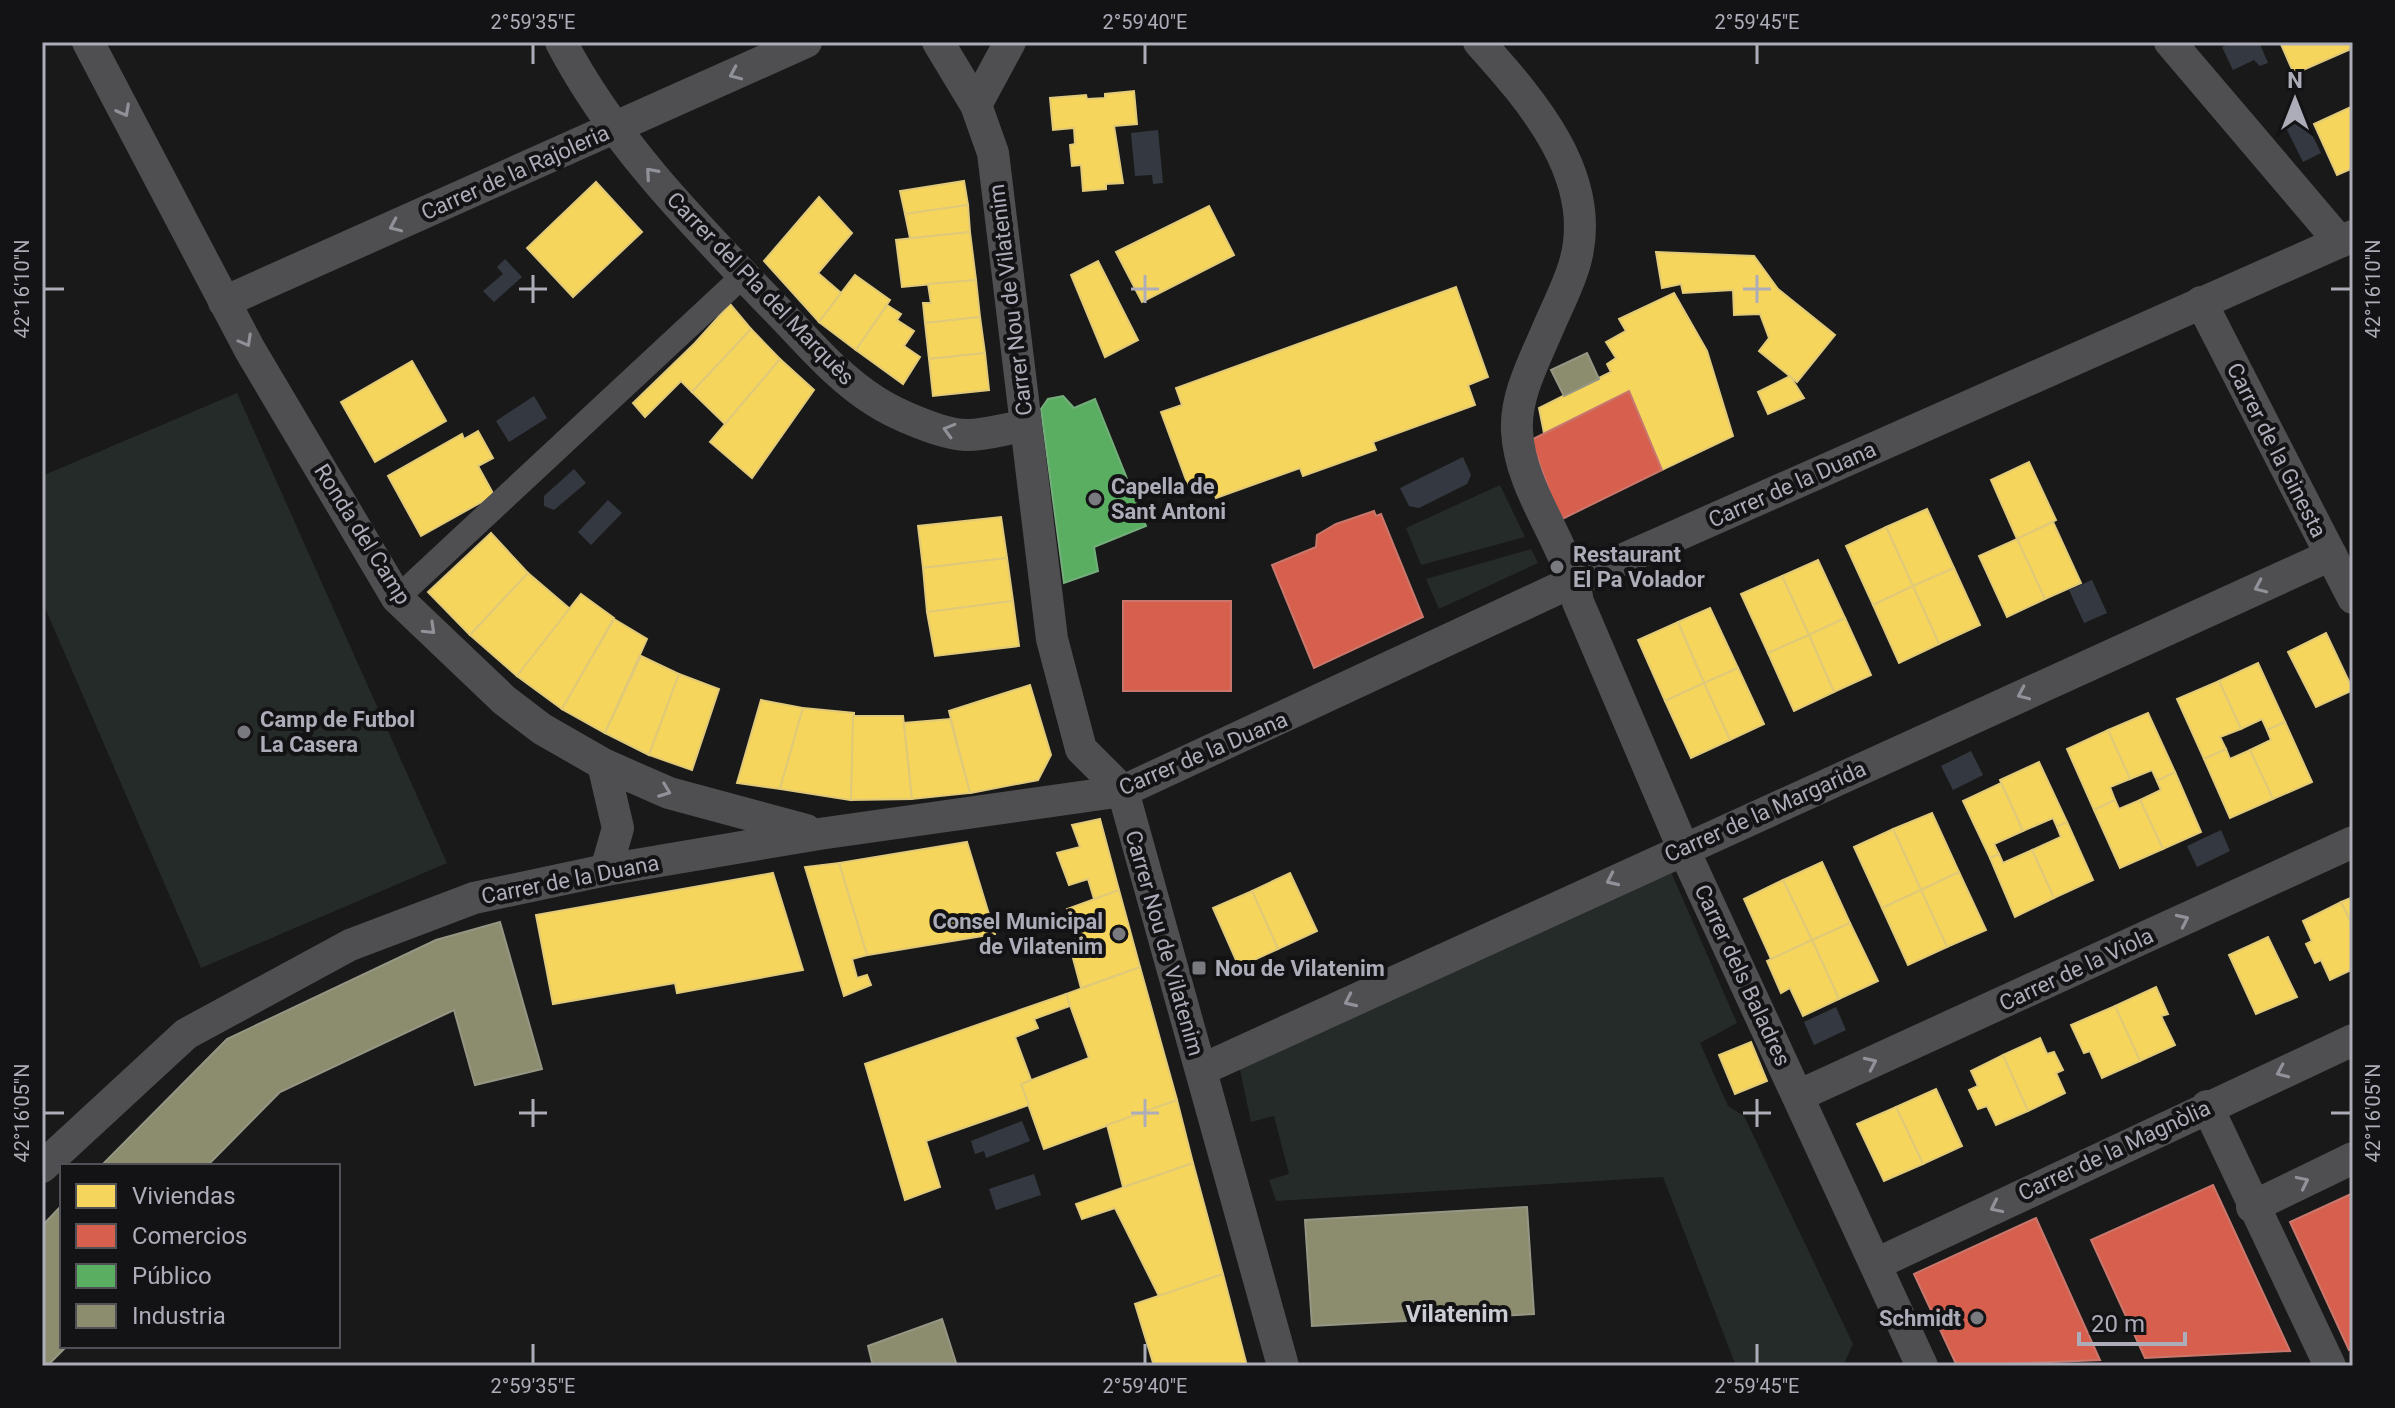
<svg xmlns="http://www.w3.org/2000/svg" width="2395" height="1408" font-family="Roboto,sans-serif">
<rect width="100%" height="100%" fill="#191919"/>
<g fill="#252b28">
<path d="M237,393L447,863L201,968L42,601V476Z"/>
<path d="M1500,485L1525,537L1421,565L1406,528Z"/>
<path d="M1531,549L1538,563L1439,609L1426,579Z"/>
<path d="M1671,872L1737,1023L1700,1043L1728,1106L1744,1116L1853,1344L1843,1366H1736L1663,1177L1276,1201L1269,1180L1289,1174L1274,1116L1251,1122L1239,1065Z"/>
</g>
<g fill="#343941">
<path d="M2232,42H2259L2268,63L2260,66L2254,60L2233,70L2222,47Z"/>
<path d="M2304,118L2321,153L2303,162L2286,128Z"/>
<path d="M1158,130L1163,183L1153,184L1152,175L1135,176L1131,133Z"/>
<path d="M505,259L522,277L494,302L483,291L503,274L497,267Z"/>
<path d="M534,396L547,418L509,442L496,421Z"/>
<path d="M1463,457L1471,475L1467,484L1419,508L1409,506L1400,488Z"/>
<path d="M574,469L586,483L554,510L544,506V496Z"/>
<path d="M608,500L622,513L591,545L578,532Z"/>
<path d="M2092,580L2107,613L2084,623L2069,590Z"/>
<path d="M1971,751L1983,775L1953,790L1941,766Z"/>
<path d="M2221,830L2230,851L2197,867L2187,846Z"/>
<path d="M1836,1007L1846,1030L1814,1045L1804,1022Z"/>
<path d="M1022,1121L1030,1141L986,1158L984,1151L975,1154L971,1141Z"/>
<path d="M1034,1174L1041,1195L996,1210L989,1189Z"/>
</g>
<g fill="#f6d55c" stroke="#e0c978" stroke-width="2">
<path d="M2280,42H2353V48L2294,74Z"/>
<path d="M1134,91L1137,124L1114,126L1123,183L1106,184V189L1083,191L1081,165L1072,166L1070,145L1075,144L1074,128L1053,130L1050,98L1086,95L1087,99L1105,98V94Z"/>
<path d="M2353,106V168L2337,175L2314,124Z"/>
<path d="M964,181L968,205L905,214L900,191Z"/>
<path d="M596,182L642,232L573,297L527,248Z"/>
<path d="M819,197L852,233L818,273L841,293L819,322L764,261Z"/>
<path d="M968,205L970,232L910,238L905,214Z"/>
<path d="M1209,206L1234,255L1142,302L1116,252Z"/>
<path d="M970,232L976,280L902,287L896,240Z"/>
<path d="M1656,252L1754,256L1778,289L1835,335L1797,382L1759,351L1769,338L1760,314L1734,315L1733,290L1683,293L1681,284L1662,288Z"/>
<path d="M1098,261L1138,340L1105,357L1071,275Z"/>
<path d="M855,275L890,300L856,350L819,322Z"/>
<path d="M976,280L980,317L925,323L923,303H931L928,284Z"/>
<path d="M1456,287L1488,377L1468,385L1475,405L1373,442L1376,450L1303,476L1300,468L1216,498L1209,481L1189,488L1161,412L1182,405L1176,388Z"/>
<path d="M1674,293L1707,351L1733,436L1662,470L1629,391L1544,433L1539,408L1611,372L1607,364L1616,358L1606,342L1626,331L1619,319Z"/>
<path d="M730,304L751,329L692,392L681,381L645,417L633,403L695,343Z"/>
<path d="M887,305L901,314L897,320L914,331L904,346L920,357L903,384L856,350Z"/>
<path d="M980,317L985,353L929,359L925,323Z"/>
<path d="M751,329L780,359L725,424L692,392Z"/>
<path d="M985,353L989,390L933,396L929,359Z"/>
<path d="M780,359L814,390L752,478L710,442Z"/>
<path d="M412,361L446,421L375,462L341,402Z"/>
<path d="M1790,376L1804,398L1768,414L1758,392Z"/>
<path d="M478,431L493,458L478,466L494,495L421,536L388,476L462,434L464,439Z"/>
<path d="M2029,462L2056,520L2017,539L1991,480Z"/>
<path d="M1927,509L1954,568L1913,586L1886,527Z"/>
<path d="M1001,517L1007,558L923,568L918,526Z"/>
<path d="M2053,522L2081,583L2045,599L2017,539Z"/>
<path d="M1886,527L1913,586L1873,605L1846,546Z"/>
<path d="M491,533L528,573L470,635L428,592Z"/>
<path d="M2017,539L2045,599L2007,617L1979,556Z"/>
<path d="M1007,558L1013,601L927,612L923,568Z"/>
<path d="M1818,560L1845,618L1809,635L1782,576Z"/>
<path d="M1954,568L1980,625L1939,644L1913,586Z"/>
<path d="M528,573L570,609L517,676L470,635Z"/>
<path d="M1782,576L1809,635L1768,653L1741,594Z"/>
<path d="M1913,586L1939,644L1899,663L1873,605Z"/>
<path d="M581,594L614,618L562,709L517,676Z"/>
<path d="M1013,601L1019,646L935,656L927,612Z"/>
<path d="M1710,608L1738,668L1704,683L1678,622Z"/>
<path d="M1845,618L1871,675L1834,692L1809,635Z"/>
<path d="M614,619L647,639L605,733L562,709Z"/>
<path d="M1678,622L1704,683L1665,701L1638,640Z"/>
<path d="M2326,633L2353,690L2316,707L2288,652Z"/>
<path d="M1809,635L1834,692L1794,711L1768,653Z"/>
<path d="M641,656L679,674L649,755L605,733Z"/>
<path d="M2258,663L2285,722L2267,730L2262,719L2241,729L2219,681Z"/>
<path d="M1738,668L1764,724L1730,740L1704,683Z"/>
<path d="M679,674L719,689L692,770L649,755Z"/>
<path d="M2219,681L2241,729L2220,737L2226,749L2204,759L2177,699Z"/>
<path d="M1704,683L1730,740L1691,758L1665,701Z"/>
<path d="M1030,685L1051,755L1038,780L970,793L949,711Z"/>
<path d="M761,700L803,708L780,789L737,783Z"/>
<path d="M803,708L854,713L851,800L780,789Z"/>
<path d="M2148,713L2175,772L2157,781L2152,770L2130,779L2108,730Z"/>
<path d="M853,716H903L912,799L851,800Z"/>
<path d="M950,719L970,793L912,799L904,723Z"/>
<path d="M2285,722L2312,782L2273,799L2250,750L2271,740L2267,730Z"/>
<path d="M2108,730L2130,779L2110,787L2115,800L2094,810L2067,749Z"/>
<path d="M2226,749L2230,759L2250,750L2273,799L2230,818L2204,759Z"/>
<path d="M2039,762L2067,822L2057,827L2053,818L2023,831L2000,780Z"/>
<path d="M2175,772L2201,832L2163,849L2140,800L2161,790L2157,781Z"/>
<path d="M2001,783L2023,831L1994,844L1999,854L1990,858L1963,801Z"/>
<path d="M2115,800L2119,809L2140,800L2163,849L2120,868L2094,810Z"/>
<path d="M1932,813L1959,872L1921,890L1893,829Z"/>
<path d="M1100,819L1119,890L1094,899L1088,879L1069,885L1057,853L1080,847L1072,825Z"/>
<path d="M2067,822L2093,880L2054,898L2032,850L2061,837L2057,827Z"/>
<path d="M1893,829L1921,890L1882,908L1854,847Z"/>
<path d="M967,842L995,934L867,955L839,863Z"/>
<path d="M2032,850L2054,898L2015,917L1990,858L1999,854L2003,863Z"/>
<path d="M1822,862L1850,923L1812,940L1783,880Z"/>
<path d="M839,863L867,955L852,959L857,978L867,975L871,985L844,996L805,867Z"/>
<path d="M1959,872L1986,930L1947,947L1921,890Z"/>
<path d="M773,873L803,970L677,993L675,983L553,1004L536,915Z"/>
<path d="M1290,873L1317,931L1278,949L1252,891Z"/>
<path d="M1783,880L1812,940L1771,959L1744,899Z"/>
<path d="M1119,890L1140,967L1081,988L1070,947L1077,944L1067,909Z"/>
<path d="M1921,890L1947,947L1908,965L1882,908Z"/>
<path d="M1252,891L1278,949L1239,967L1213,908Z"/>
<path d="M2353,897V927L2341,902Z"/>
<path d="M2341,902L2353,927V969L2330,980L2321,960L2315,963L2306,944L2312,941L2303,921Z"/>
<path d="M1850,923L1878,981L1839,999L1812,940Z"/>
<path d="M2268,937L2297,997L2256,1014L2229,955Z"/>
<path d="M1812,940L1839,999L1803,1016L1790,988L1781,993L1767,961Z"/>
<path d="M1140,967L1177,1100L1044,1149L1021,1084L1089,1058L1066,994Z"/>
<path d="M2156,987L2168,1014L2161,1016L2175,1045L2140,1061L2115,1006Z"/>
<path d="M1066,994L1070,1006L1034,1019L1038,1028L1015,1037L1031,1080L1021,1084L1029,1105L926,1141L940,1187L905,1200L865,1064Z"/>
<path d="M2115,1006L2140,1061L2102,1078L2090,1051L2084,1053L2071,1025Z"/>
<path d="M2040,1038L2047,1054L2054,1052L2063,1070L2056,1073L2065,1093L2028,1111L2003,1055Z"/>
<path d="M1751,1042L1767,1081L1735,1094L1719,1055Z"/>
<path d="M2003,1055L2028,1111L1996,1125L1987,1106L1978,1109L1969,1090L1978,1086L1971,1071Z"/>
<path d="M1936,1089L1962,1146L1923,1164L1896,1107Z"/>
<path d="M1177,1100L1193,1163L1123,1187L1107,1125Z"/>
<path d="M1896,1107L1923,1164L1884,1181L1857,1124Z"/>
<path d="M1193,1163L1223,1274L1159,1296L1115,1208L1082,1219L1076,1204Z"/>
<path d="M1223,1274L1247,1366H1154L1135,1304Z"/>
</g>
<g fill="#d6604d" stroke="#c9776d" stroke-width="2">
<path d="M1629,391L1662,470L1560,520L1531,440Z"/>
<path d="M1374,511L1376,516L1381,514L1423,617L1314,668L1272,565L1316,547L1317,535L1336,524Z"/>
<rect x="1123" y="601" width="108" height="90"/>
<path d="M2213,1185L2290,1351L2145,1358L2091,1240Z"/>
<path d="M2353,1193V1349L2349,1350L2290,1222Z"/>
<path d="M2036,1218L2100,1360L1957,1366L1914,1274Z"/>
</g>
<path fill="#5aae61" stroke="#73ae7b" stroke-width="2" d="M1063,396L1074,408L1095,399L1146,526L1094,547L1098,571L1064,583L1041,409L1048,399Z"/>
<g fill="#8c8c6e" stroke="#969684" stroke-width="2">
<path d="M1587,353L1599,379L1564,396L1551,370Z"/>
<path d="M500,922L542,1069L475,1085L454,1010L280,1092L207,1166H101L227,1039L436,940Z"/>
<path d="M62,1205V1346H67L47,1366H42V1226Z"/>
<path d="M1527,1207L1534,1314L1312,1326L1305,1220Z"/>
<path d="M942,1319L957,1366H873L868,1346Z"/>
</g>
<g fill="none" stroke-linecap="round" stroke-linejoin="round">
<path stroke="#4f4f52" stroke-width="24" d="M397,598L744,275"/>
<g stroke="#4f4f52" stroke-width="32">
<path d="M88,42L250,350L397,598L504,700L542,729L603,764L669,793L806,830"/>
<path d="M561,42C614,144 698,228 777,310C807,341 838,378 875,401C895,414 941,434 965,435C984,436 1007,428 1025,426"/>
<path d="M938,42L976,105L993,153L1052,639L1081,749L1123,791L1283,1366"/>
<path d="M1479,42C1532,101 1601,179 1574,266C1567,289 1555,311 1546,333C1533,363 1515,398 1517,431C1520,492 1568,543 1578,602L1683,848L1922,1366"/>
<path d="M2170,42L2340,242"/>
<path d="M976,105L1010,42"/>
<path d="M224,302L806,42"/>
<path d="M2201,302L2353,598"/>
<path d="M603,764L618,828L606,870"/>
<path d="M1201,1070L2331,555"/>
<path d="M1800,1095L2353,842"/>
<path d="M2207,1106L2330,1366"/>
<path d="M42,1167L186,1034L350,945L474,898L606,870L819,834L1123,791L1574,581L2353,236"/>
<path d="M2252,1207L2353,1158"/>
<path d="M1876,1264L2353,1040"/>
</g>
</g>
<defs><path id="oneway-chevron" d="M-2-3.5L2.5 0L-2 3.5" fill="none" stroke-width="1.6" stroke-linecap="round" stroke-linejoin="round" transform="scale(2)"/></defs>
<g stroke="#909199">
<use href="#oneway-chevron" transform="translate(735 74) rotate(156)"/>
<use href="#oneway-chevron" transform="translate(124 111) rotate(62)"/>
<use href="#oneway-chevron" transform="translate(651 173) rotate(-131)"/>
<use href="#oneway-chevron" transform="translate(395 226) rotate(156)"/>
<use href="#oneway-chevron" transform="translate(246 341) rotate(61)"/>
<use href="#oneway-chevron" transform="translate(949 430) rotate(-164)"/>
<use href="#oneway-chevron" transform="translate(2260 587) rotate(156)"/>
<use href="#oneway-chevron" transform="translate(430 629) rotate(44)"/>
<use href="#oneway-chevron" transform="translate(2023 694) rotate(156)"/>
<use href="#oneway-chevron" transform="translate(665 791) rotate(21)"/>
<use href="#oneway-chevron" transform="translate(1612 880) rotate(155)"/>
<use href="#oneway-chevron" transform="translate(2183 920) rotate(-25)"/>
<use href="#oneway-chevron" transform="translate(1350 1001) rotate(155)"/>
<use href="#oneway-chevron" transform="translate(1871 1063) rotate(-25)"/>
<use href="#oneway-chevron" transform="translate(2282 1072) rotate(156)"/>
<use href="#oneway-chevron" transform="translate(2303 1182) rotate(-26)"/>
<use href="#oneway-chevron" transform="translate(1996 1207) rotate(154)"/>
</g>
<path fill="none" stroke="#acadb8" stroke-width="3" d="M533,44V64M1145,44V64M1757,44V64M533,275V303M1145,275V303M1757,275V303M44,289H64M519,289H547M1131,289H1159M1743,289H1771M2331,289H2351M533,1099V1127M1145,1099V1127M1757,1099V1127M44,1113H64M519,1113H547M1131,1113H1159M1743,1113H1771M2331,1113H2351M533,1344V1364M1145,1344V1364M1757,1344V1364"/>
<g fill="#797980" stroke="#131315" stroke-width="3">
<circle cx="1095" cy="499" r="8"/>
<circle cx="1557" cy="567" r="8"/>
<circle cx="244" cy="732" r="8"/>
<circle cx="1119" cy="934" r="8"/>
<rect x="1191" y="960" width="16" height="16" rx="4"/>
<circle cx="1977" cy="1318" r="8"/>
</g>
<g text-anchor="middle" stroke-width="8" stroke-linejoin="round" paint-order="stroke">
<g font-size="22" fill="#acadb8" stroke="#131315">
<text transform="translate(515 172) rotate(-24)" y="8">Carrer de la Rajoleria</text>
<text transform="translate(761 288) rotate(46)" y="8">Carrer del Pla del Marquès</text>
<text transform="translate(1010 300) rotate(-97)" y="8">Carrer Nou de Vilatenim</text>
<text transform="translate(2277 450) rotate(63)" y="8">Carrer de la Ginesta</text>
<text transform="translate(1792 484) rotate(-24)" y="8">Carrer de la Duana</text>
<text transform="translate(363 534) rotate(58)" y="8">Ronda del Camp</text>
<text transform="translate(1203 753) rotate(-23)" y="8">Carrer de la Duana</text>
<text transform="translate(1765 811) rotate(-24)" y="8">Carrer de la Margarida</text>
<text transform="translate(570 879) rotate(-11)" y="8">Carrer de la Duana</text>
<text transform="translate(1165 943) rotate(74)" y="8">Carrer Nou de Vilatenim</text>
<text transform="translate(2076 969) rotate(-25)" y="8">Carrer de la Viola</text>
<text transform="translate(1743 975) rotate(65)" y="8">Carrer dels Baladres</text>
<text transform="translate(2114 1150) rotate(-25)" y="8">Carrer de la Magnòlia</text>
</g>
<g font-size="22" font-weight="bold" fill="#acadb8" stroke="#131315" text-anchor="start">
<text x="1111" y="494">Capella de<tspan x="1111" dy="25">Sant Antoni</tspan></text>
<text x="1573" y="562">Restaurant<tspan x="1573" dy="25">El Pa Volador</tspan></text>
<text x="260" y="727">Camp de Futbol<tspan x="260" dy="25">La Casera</tspan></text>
<text x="1103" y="929" text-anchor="end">Consel Municipal<tspan x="1103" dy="25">de Vilatenim</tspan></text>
<text x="1215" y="976">Nou de Vilatenim</text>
<text x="1961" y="1326" text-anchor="end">Schmidt</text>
</g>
<g font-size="24" font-weight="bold" fill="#cccdd4" stroke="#131315">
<text x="1457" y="1322">Vilatenim</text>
</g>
</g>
<rect width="2395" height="1408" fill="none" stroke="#131315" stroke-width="88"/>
<rect x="60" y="1164" width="280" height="184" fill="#131315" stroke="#505156" stroke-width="2"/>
<rect x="76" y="1184" width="40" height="24" fill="#f6d55c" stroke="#505156" stroke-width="2"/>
<text x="132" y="1204" font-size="24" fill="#acadb8">Viviendas</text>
<rect x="76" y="1224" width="40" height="24" fill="#d6604d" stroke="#505156" stroke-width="2"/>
<text x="132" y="1244" font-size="24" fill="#acadb8">Comercios</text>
<rect x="76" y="1264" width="40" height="24" fill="#5aae61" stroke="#505156" stroke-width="2"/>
<text x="132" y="1284" font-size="24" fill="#acadb8">Público</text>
<rect x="76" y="1304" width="40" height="24" fill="#8c8c6e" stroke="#505156" stroke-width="2"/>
<text x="132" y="1324" font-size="24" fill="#acadb8">Industria</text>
<g transform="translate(2295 100)" stroke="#131315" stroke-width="6" paint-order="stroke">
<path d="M0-6L14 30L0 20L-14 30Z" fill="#acadb8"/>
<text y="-12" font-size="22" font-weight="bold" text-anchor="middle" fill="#acadb8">N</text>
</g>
<path d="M2079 1332v12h106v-12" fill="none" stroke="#acadb8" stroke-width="4"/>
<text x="2091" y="1332" font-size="24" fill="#acadb8" stroke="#131315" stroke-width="6" paint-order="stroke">20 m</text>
<rect x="44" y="44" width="2307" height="1320" fill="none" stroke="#acadb8" stroke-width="3"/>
<g font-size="20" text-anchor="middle" fill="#acadb8">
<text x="533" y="29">2°59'35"E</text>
<text x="1145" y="29">2°59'40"E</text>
<text x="1757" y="29">2°59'45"E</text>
<text transform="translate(22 289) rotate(-90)" y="7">42°16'10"N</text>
<text transform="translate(2373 289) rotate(-90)" y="7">42°16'10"N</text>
<text transform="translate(22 1113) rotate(-90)" y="7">42°16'05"N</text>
<text transform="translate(2373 1113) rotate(-90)" y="7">42°16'05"N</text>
<text x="533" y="1393">2°59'35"E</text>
<text x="1145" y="1393">2°59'40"E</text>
<text x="1757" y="1393">2°59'45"E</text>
</g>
</svg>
